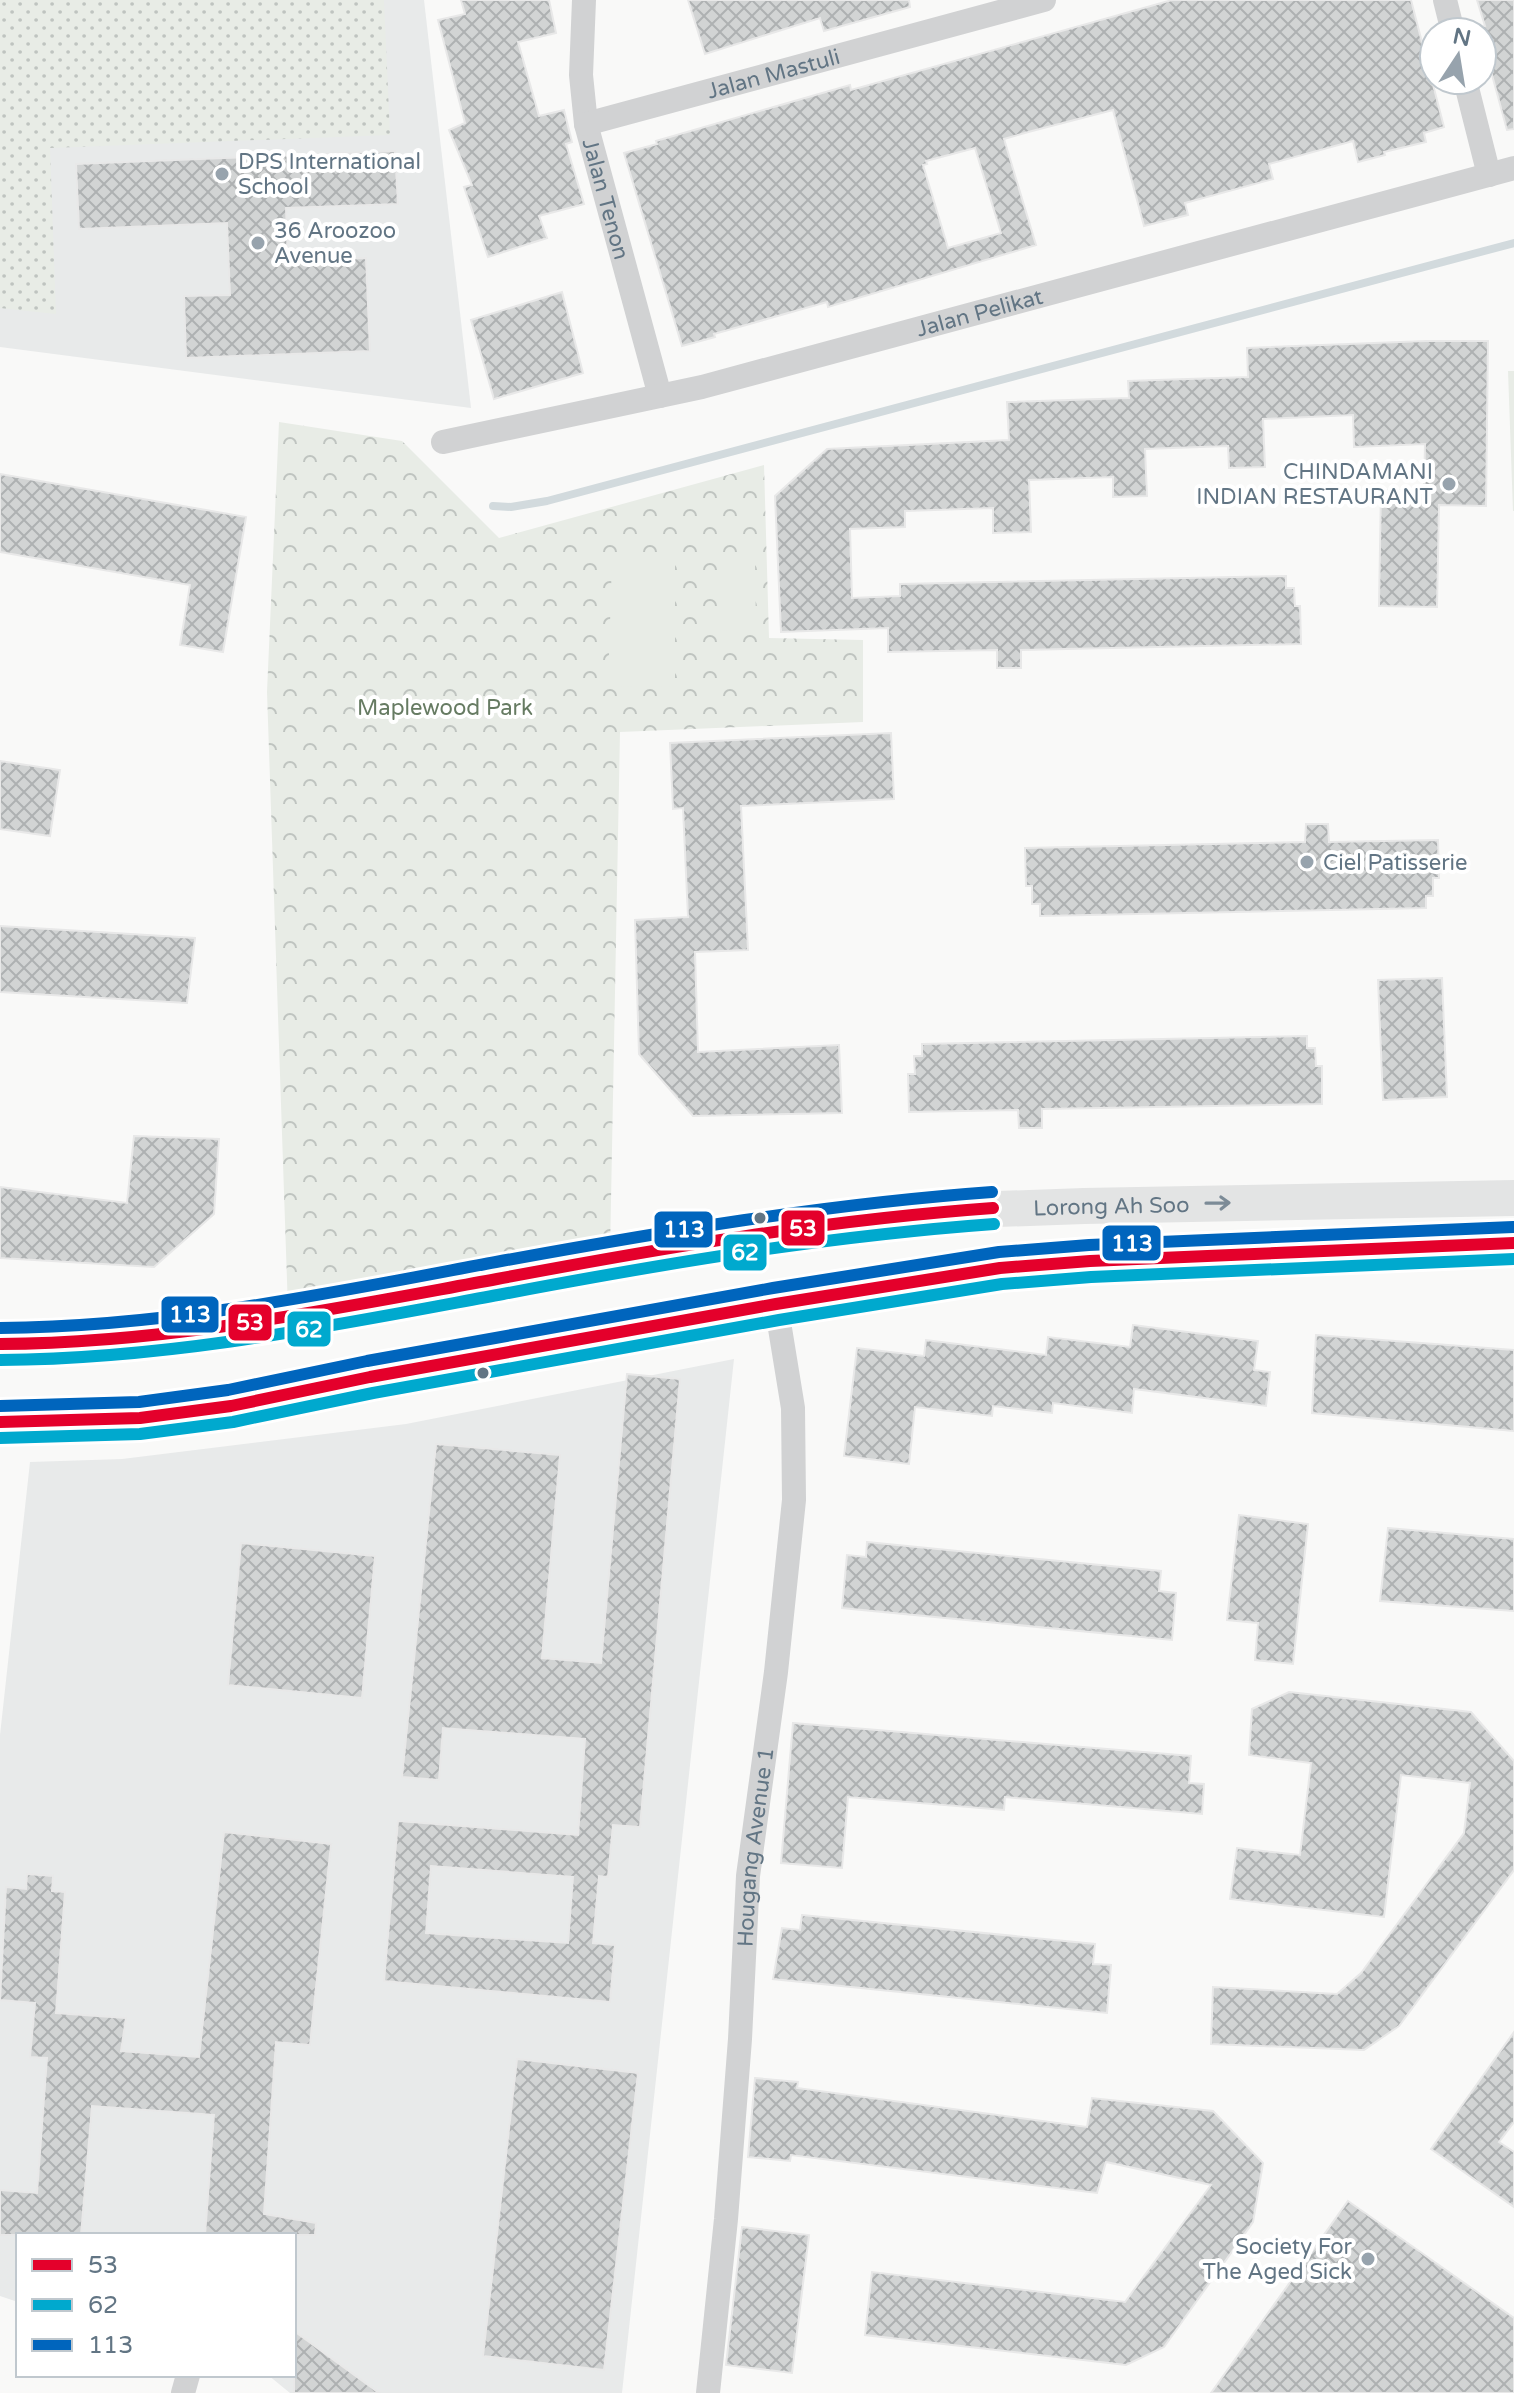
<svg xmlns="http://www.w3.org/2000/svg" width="1514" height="2393" font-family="'Varela Round',sans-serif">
<defs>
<pattern id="grass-dots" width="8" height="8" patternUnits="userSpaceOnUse" patternTransform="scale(2)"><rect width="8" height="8" fill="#e8ece6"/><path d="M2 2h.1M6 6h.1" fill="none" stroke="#bfc4c0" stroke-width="1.8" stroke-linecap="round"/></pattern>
<pattern id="forest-crowns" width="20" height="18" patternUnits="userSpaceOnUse" patternTransform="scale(2)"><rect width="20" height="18" fill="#e8ece6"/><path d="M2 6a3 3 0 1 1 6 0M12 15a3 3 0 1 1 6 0" fill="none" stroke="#bfc4c0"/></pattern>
<pattern id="building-cross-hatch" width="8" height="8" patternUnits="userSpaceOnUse" patternTransform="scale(2)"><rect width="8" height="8" fill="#d2d4d4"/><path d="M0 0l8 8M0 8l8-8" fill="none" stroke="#aeb1b2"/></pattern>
</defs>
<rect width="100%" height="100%" fill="#f9f9f8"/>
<g fill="#e8eaea">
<path d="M0,0H424L471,408L0,347Z"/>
<path d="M734,1359L622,2393H290L268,2375H294V2235H18V2302L0,2296V1735L30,1462L122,1459L406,1424Z"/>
</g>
<path fill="url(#grass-dots)" d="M0,0H384L390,135L50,148L56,314L0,308Z"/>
<path fill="url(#forest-crowns)" d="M279,422L402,441L499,538L764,465L769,638L863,640V722L620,732L610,1253L288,1310L267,692Z"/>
<g fill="#e8ece6">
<path d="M1508,371H1514V511H1513Z"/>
<path d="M612,560H675V686L608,687Z"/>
<path d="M719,561H755L756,630L719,631Z"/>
</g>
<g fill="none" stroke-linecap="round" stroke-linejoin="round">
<path stroke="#d2dadd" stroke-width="8" d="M493,506L511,507L547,501L1514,243"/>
</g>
<g fill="url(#building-cross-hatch)" stroke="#e8e8e8" stroke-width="2" fill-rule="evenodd">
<path d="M461,0H549L556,33L518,42L539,116L564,110L572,142L566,144L584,204L539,216L547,238L488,257L464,187L472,185L449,130L465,123L438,20L465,14Z"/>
<path d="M688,0H909L910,7L824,31L820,18L705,54Z"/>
<path d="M1172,0H1411L1444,127L1424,133L1426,142L1384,152L1385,155L1358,162L1353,141L1269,164L1273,179L1185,203L1188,215L1144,226L1113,110L1032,131L1004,139L1036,245L828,307L827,302L714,334L715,337L682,346L624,153L657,144L656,141L850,85L851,90ZM975,148L1001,233L948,248L923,165L927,164L926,161Z"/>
<path d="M1477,0H1514V129L1507,130L1479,27L1485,26Z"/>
<path d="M395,151L398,204L286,208L288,261L366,258L370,351L186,358L184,296L230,295L227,223L79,229L76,164Z"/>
<path d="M562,292L583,373L494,399L471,320Z"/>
<path d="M1426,341H1488L1486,506L1439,505L1437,607L1379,606L1381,490H1424L1425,444L1354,447L1353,415L1263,419L1265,467L1229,468L1228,446L1145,449L1147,496L1113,497V477L1029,480L1031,532L993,533V508L905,511V527L850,529L852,598L900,596V584L1286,576V588H1294L1295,606H1300L1301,644L1021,650V668H997V650L888,652V628L781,632L775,496L827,449L1009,440L1007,402L1129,398L1128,381L1248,377L1247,348Z"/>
<path d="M0,474L246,517L223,652L180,645L190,585L0,552Z"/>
<path d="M891,733L894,799L741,806L748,950L695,952L698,1052L839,1045L842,1113L693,1116L639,1054L635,920L688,917L683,808L673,809L670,743Z"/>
<path d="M0,761L60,770L50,836L0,829Z"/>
<path d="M1306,824H1328L1329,842L1438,840L1439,878H1433V896H1426V908L1040,916V904H1032V886H1026L1025,848L1305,842Z"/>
<path d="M0,926L195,938L187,1003L0,992Z"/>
<path d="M1442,978L1447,1097L1383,1100L1378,980Z"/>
<path d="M1307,1036V1048H1315L1316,1066H1322V1104L1042,1109V1128H1019L1018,1110L909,1112L908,1074H915L914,1056H922V1044Z"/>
<path d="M134,1136L219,1139L214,1214L154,1267L0,1258V1187L127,1203Z"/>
<path d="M1133,1325L1258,1341L1254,1370L1270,1372L1266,1406L1134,1389L1132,1413L1053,1403L1052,1413L993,1406L992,1416L915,1407L909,1464L844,1456L857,1348L924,1356L926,1340L1046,1355L1048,1337L1130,1347Z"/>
<path d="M1316,1335L1514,1350V1431L1312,1413Z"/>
<path d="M627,1374L680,1379L640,1827L613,1825L608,1877L599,1876L593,1943L615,1945L610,2002L384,1981L398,1821L578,1835L585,1739L443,1728L439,1780L402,1777L436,1444L560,1455L542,1658L601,1663ZM431,1866L573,1877L568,1943L426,1933Z"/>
<path d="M1239,1515L1308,1524L1293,1664L1255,1660L1258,1623L1227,1620Z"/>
<path d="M1388,1528L1514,1539V1611L1380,1601Z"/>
<path d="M867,1542L1161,1571L1159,1591L1176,1593L1172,1640L842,1608L847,1555L866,1557Z"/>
<path d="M241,1543L375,1556L362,1698L228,1685Z"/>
<path d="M1289,1692L1471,1712L1514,1761V1870L1399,2026L1364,2050L1211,2044L1213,1987L1337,1994L1361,1973L1464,1833L1470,1783L1401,1775L1384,1917L1230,1899L1237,1848L1300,1855L1311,1763L1249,1755L1252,1709Z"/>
<path d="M793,1723L1191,1756L1189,1783L1204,1784L1202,1814L1005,1797L1004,1810L848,1797L842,1868L781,1863Z"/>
<path d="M224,1832L331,1844L310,2045L276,2042L264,2214L316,2223L315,2235H205L214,2115L92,2106L81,2235H0V2190L37,2193L47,2058L30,2057L35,2003L0,2000L6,1887L26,1889L27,1874L53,1876L52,1891L65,1892L56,2013L126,2018L121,2051L199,2057Z"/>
<path d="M802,1915L1095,1944L1093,1964L1111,1965L1107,2013L773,1979L782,1928L800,1930Z"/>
<path d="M1514,2032V2122L1499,2142L1514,2152V2207L1431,2149Z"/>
<path d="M517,2059L638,2073L604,2370L483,2356Z"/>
<path d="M755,2078L798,2082L797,2088L1087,2127L1092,2098L1213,2111L1263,2163L1253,2222L1164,2347L1126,2365L865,2335L872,2272L1125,2302L1211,2185L1106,2162L1097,2193L791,2155L790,2161L748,2157Z"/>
<path d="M1348,2201L1514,2318V2393H1211Z"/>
<path d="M742,2227L809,2235L792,2373L726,2365Z"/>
<path d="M294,2331L379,2393H294Z"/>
</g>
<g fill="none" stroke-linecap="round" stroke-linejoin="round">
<g stroke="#d1d2d3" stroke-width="24">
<path id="s1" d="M584,0L581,75L586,124L660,396"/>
<path d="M1445,0L1453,32"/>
<path d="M1465,80L1489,175"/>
<path id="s2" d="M586,124L1044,0"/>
<path id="s3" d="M443,442L702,387L1514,168"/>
<path d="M183,2393L188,2375"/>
<path id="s4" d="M708,2393L726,2219L740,2039L748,1876L776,1672L794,1500L793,1408L776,1304"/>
</g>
<g stroke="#e3e4e4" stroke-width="36">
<path id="s5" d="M0,1344L139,1338L253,1324L729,1236L800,1225L916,1212L1084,1206L1514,1198"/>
<path d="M0,1422L140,1418L231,1406L370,1377L776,1304L1000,1268L1090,1261L1514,1243"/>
</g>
<defs>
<g id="bus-1">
<path d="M0,1344C169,1343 332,1309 497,1279C661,1248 826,1220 993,1208"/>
<path d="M0,1422L140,1418L231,1406L370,1377L776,1304L1000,1268L1090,1261L1514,1243"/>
</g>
<g id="bus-2">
<path d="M0,1360C171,1359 336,1325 503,1294C666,1263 829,1236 994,1224"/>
<path d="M0,1438L140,1434L233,1422L373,1393L779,1320L1002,1284L1091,1277L1514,1259"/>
</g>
<g id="bus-3">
<path d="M0,1328C168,1327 331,1293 496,1262C661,1232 825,1204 992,1192"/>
<path d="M0,1406L139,1402L228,1390L367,1361L773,1288L999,1252L1089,1245L1513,1227"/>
</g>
</defs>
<use href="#bus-1" stroke="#fff" stroke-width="18"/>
<use href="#bus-2" stroke="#fff" stroke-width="18"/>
<use href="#bus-3" stroke="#fff" stroke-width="18"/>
<use href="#bus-1" stroke="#e4002b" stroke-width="12"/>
<use href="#bus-2" stroke="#00a9ce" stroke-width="12"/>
<use href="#bus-3" stroke="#0065bd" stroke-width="12"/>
</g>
<defs><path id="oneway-shaft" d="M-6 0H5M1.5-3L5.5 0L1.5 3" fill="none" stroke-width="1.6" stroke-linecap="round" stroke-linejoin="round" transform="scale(2)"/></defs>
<use stroke="#7c8b97" href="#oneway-shaft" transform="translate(1218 1203) rotate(-1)"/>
<g fill="#97a3ad" stroke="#fff" stroke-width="3">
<circle cx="222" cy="174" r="8"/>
<circle cx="258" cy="243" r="8"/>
<circle cx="1449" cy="484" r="8"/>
<circle cx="1307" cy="862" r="8"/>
<circle cx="1368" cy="2259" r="8"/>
</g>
<g fill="#627584" stroke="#fff" stroke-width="3">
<circle cx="760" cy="1218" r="7"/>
<circle cx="483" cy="1373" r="7"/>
</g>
<g text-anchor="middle" stroke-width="8" stroke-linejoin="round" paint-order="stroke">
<g font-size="22" fill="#627584" stroke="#fff">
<text dy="8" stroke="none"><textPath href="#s2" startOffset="194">Jalan Mastuli</textPath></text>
<text dy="8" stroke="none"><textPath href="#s1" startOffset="202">Jalan Tenon</textPath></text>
<text dy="8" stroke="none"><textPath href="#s3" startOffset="552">Jalan Pelikat</textPath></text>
<text dy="8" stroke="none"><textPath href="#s5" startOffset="1122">Lorong Ah Soo</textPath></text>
<text dy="8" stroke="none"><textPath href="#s4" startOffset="548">Hougang Avenue 1</textPath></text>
</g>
<g font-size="22" fill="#627584" stroke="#fff" text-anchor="start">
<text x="238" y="169">DPS International<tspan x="238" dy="25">School</tspan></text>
<text x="274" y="238">36 Aroozoo<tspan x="274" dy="25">Avenue</tspan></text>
<text x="1433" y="479" text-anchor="end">CHINDAMANI<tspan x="1433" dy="25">INDIAN RESTAURANT</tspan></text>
<text x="1323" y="870">Ciel Patisserie</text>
<text x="1352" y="2254" text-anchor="end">Society For<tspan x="1352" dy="25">The Aged Sick</tspan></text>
</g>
<g font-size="22" fill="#667b62" stroke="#fff">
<text x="445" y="715">Maplewood Park</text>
</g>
</g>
<g stroke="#fff" stroke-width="3">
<rect x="780" y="1209" width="46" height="38" rx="8" fill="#e4002b"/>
<rect x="653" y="1210" width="61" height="39" rx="8" fill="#0065bd"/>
<rect x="1101" y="1224" width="61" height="38" rx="8" fill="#0065bd"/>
<rect x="722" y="1233" width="46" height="39" rx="8" fill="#00a9ce"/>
<rect x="160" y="1295" width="60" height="39" rx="8" fill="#0065bd"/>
<rect x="227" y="1303" width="46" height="39" rx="8" fill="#e4002b"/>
<rect x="286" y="1310" width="46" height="38" rx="8" fill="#00a9ce"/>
</g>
<g font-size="22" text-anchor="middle" font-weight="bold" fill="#fff">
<text x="803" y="1236">53</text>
<text x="684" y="1237">113</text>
<text x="1132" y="1251">113</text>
<text x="745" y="1260">62</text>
<text x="190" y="1322">113</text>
<text x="250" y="1330">53</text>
<text x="309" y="1337">62</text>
</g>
<rect x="16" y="2233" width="280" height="144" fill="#ffffff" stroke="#c0c8ce" stroke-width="2"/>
<rect x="32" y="2259" width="40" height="12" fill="#e4002b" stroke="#c0c8ce" stroke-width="2"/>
<text x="88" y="2273" font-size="24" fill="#627584">53</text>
<rect x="32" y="2299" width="40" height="12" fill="#00a9ce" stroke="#c0c8ce" stroke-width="2"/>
<text x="88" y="2313" font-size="24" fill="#627584">62</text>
<rect x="32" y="2339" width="40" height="12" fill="#0065bd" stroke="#c0c8ce" stroke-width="2"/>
<text x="88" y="2353" font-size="24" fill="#627584">113</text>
<g transform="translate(1458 56) rotate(12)"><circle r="38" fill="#ffffff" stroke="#c0c8ce" stroke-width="2"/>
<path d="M0-6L14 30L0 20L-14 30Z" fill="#97a3ad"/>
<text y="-12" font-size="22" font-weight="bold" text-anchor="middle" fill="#627584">N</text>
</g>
</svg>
